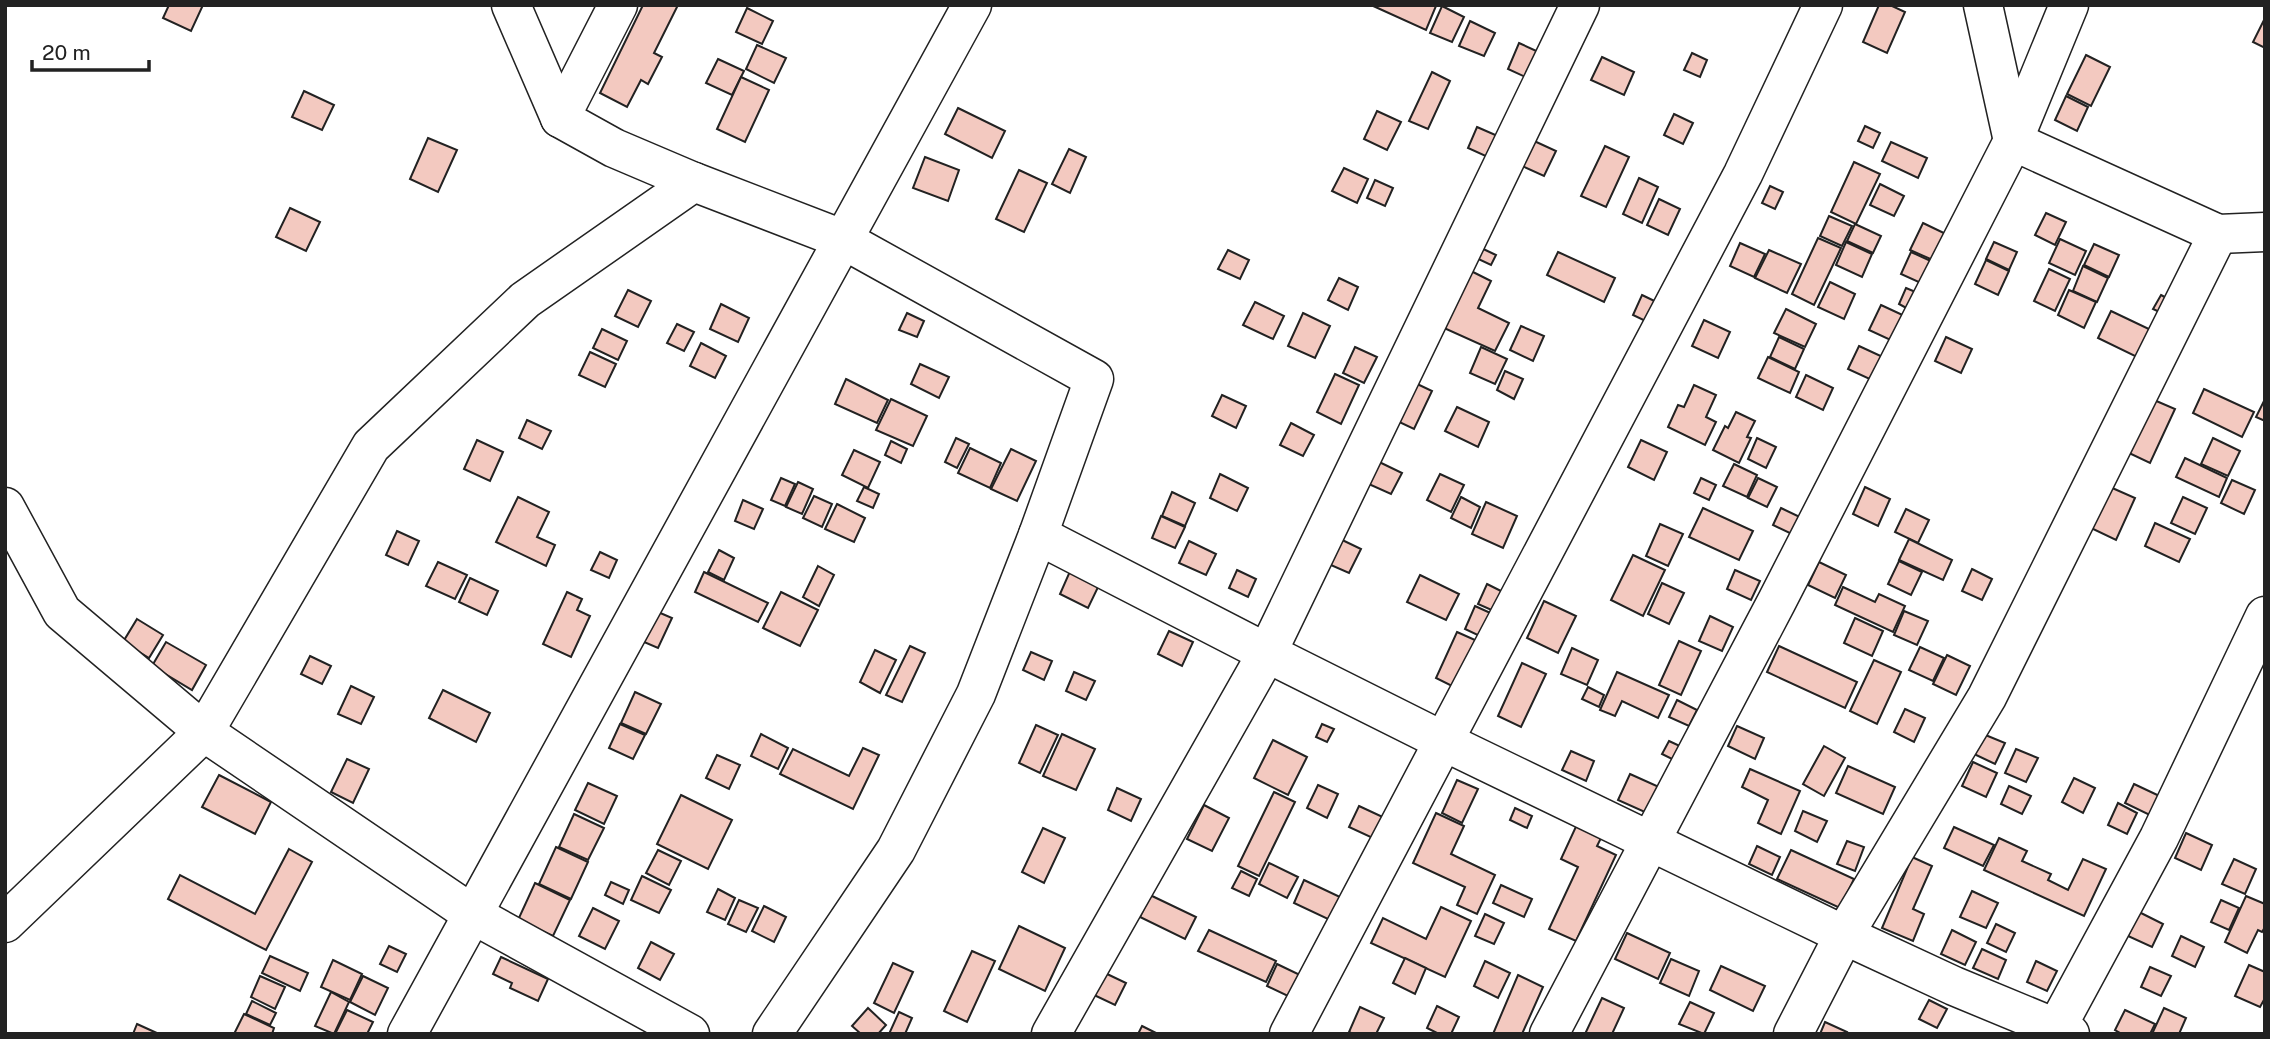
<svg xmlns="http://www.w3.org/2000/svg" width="2270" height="1039" font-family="'Public Sans',sans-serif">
<rect width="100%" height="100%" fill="#fff"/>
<g fill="#f3c9c0" stroke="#222" stroke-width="2">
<path d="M169,5H203L191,31L163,18Z"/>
<path d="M643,5H678L654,53L662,57L648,84L641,80L627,107L600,93Z"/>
<path d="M1371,5H1434L1436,6L1426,30Z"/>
<path d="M1879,5H1890L1905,12L1887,53L1863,42Z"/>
<path d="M1442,6L1464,17L1452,42L1430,33Z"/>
<path d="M747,8L773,21L762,44L736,32Z"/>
<path d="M2265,18V48L2253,42Z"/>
<path d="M1470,21L1495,33L1484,56L1459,46Z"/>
<path d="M1519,43L1543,54L1532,80L1508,69Z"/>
<path d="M757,45L786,58L774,83L746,69Z"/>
<path d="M1692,53L1707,60L1700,77L1684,70Z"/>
<path d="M2086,55L2110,67L2091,106L2067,94Z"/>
<path d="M1602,57L1634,72L1624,95L1591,80Z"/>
<path d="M718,59L744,71L732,95L706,83Z"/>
<path d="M1432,72L1450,81L1428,129L1409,121Z"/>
<path d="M741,77L769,90L745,142L717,129Z"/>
<path d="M304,91L334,105L322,130L292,117Z"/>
<path d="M2066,96L2088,107L2077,131L2055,120Z"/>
<path d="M958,108L1005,131L992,158L945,134Z"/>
<path d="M1377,111L1401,122L1387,150L1364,139Z"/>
<path d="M1674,114L1693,123L1683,144L1664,135Z"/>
<path d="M1865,126L1880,133L1873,148L1858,141Z"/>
<path d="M1477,127L1500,137L1490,158L1468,148Z"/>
<path d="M428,138L457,150L438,192L410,179Z"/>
<path d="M1532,140L1556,151L1544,176L1520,165Z"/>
<path d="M1891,142L1927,158L1918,178L1882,161Z"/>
<path d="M1605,146L1629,157L1606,207L1581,196Z"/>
<path d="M1069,149L1086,157L1070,193L1052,184Z"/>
<path d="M925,157L959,170L948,201L913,188Z"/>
<path d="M1854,162L1880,174L1856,224L1831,212Z"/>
<path d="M1344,168L1368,179L1357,203L1332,191Z"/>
<path d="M1019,170L1047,183L1024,232L996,219Z"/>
<path d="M1639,178L1658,187L1642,223L1623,214Z"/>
<path d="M1375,180L1393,188L1385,206L1367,198Z"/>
<path d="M1880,184L1904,196L1894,216L1870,205Z"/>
<path d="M1770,186L1783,192L1775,209L1762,203Z"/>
<path d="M1659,199L1680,209L1668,235L1647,225Z"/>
<path d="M290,208L320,222L306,251L276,237Z"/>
<path d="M2046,213L2066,222L2055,245L2035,235Z"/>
<path d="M1829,216L1852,226L1842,246L1820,236Z"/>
<path d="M1923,223L1948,235L1935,261L1910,250Z"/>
<path d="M1855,224L1881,236L1873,253L1847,241Z"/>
<path d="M1818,238L1841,248L1814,305L1792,294Z"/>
<path d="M2060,239L2086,251L2075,275L2049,263Z"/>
<path d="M1846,242L1872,254L1862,277L1836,265Z"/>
<path d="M1994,242L2017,252L2009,270L1986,259Z"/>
<path d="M1740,243L1765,254L1754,277L1730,266Z"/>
<path d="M2094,244L2119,255L2109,277L2084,265Z"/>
<path d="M1477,246L1496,255L1491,265L1472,256Z"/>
<path d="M1228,250L1249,260L1240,279L1218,269Z"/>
<path d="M1769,250L1801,264L1787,293L1755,278Z"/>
<path d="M1558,252L1615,278L1604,302L1547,275Z"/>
<path d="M1911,252L1933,262L1923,284L1901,274Z"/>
<path d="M1986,260L2009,271L1998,295L1975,284Z"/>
<path d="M2083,266L2108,278L2097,302L2073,291Z"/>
<path d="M2049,269L2070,279L2055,311L2034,301Z"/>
<path d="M1471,271L1491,281L1478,308L1509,323L1495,351L1444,328Z"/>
<path d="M1339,278L1358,287L1348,310L1328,300Z"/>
<path d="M1830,282L1855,294L1844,319L1818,307Z"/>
<path d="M1906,288L1918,293L1910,310L1899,304Z"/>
<path d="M628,290L651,301L638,327L615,316Z"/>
<path d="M2069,290L2096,302L2084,328L2058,315Z"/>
<path d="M1642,295L1667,307L1658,327L1633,315Z"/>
<path d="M2161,295L2172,301L2166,315L2153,309Z"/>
<path d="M1255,302L1284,316L1273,339L1243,325Z"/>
<path d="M721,304L749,318L738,342L710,329Z"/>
<path d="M1881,305L1909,318L1897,343L1869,330Z"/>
<path d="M1786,309L1816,324L1805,347L1774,333Z"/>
<path d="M2111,311L2151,330L2139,358L2098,338Z"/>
<path d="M907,313L924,321L917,337L899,330Z"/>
<path d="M1303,313L1330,326L1315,358L1288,346Z"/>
<path d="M1704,320L1730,332L1718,358L1692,346Z"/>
<path d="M677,324L694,332L684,351L667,343Z"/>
<path d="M1521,326L1544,336L1533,361L1510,350Z"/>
<path d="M602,329L627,341L618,360L593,348Z"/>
<path d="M1779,337L1804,349L1795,369L1770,357Z"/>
<path d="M1946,337L1972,349L1961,373L1935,361Z"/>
<path d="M701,343L726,356L715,378L690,366Z"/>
<path d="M1859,346L1885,358L1874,381L1848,369Z"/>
<path d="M1355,347L1377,357L1364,383L1343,373Z"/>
<path d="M1481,347L1507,359L1495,384L1470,373Z"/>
<path d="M590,352L616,364L605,387L579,375Z"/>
<path d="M1768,357L1799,372L1790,393L1758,378Z"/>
<path d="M920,364L949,377L939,398L911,384Z"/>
<path d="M1505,371L1523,379L1514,399L1497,390Z"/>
<path d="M1335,374L1359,385L1341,424L1317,412Z"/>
<path d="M1806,375L1833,388L1823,410L1796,397Z"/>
<path d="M846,379L888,400L877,423L835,404Z"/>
<path d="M1413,382L1432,391L1414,429L1395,420Z"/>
<path d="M1694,385L1716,395L1706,417L1716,422L1705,445L1668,427L1678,405L1684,407Z"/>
<path d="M2204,389L2254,412L2242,437L2193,413Z"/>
<path d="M1222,395L1246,406L1236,428L1212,416Z"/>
<path d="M891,399L927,416L913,446L876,430Z"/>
<path d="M2265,399V421L2256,417Z"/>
<path d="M2154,400L2175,409L2150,463L2129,453Z"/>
<path d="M1457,407L1489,422L1478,447L1445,431Z"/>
<path d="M1736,412L1755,421L1747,437L1751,438L1739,463L1713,450L1725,426L1728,428Z"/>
<path d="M527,420L551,431L542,449L519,438Z"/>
<path d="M1291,423L1314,435L1303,456L1280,445Z"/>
<path d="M956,438L969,444L957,468L945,462Z"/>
<path d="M1757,438L1776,447L1766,468L1748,459Z"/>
<path d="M2213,438L2240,451L2228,476L2201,464Z"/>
<path d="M477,440L503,452L490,481L464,469Z"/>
<path d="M1641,440L1667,452L1654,480L1628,467Z"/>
<path d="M891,441L907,449L901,463L885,455Z"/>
<path d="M970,448L1001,463L990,488L958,473Z"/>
<path d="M1011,449L1036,461L1017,501L991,489Z"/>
<path d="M854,450L880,462L868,488L842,475Z"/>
<path d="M2185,458L2227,478L2219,497L2176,477Z"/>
<path d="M1373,459L1402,473L1391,494L1362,481Z"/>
<path d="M1734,464L1757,475L1747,497L1723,486Z"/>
<path d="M1220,474L1248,488L1237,511L1210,498Z"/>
<path d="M1440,474L1464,485L1451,512L1427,500Z"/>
<path d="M781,478L795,484L785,506L771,500Z"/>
<path d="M1701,478L1716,485L1709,500L1694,493Z"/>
<path d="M1758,478L1777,487L1767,507L1748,498Z"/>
<path d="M2232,480L2255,490L2244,514L2221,503Z"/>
<path d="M798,482L813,489L802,514L786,507Z"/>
<path d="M864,487L879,494L873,508L857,501Z"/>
<path d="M1865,487L1890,499L1878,526L1853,514Z"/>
<path d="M2110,487L2135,498L2116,540L2091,528Z"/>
<path d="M1172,492L1195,503L1185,526L1162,516Z"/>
<path d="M814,496L832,504L822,527L803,518Z"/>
<path d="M518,497L549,512L537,537L555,545L546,566L496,542Z"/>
<path d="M1461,497L1480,507L1471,528L1451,518Z"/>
<path d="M2183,497L2207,508L2195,534L2171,523Z"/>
<path d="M743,500L763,509L754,529L735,521Z"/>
<path d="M1486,502L1517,516L1503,548L1472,534Z"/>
<path d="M837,504L865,518L854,542L825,529Z"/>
<path d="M1703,508L1753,531L1739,560L1689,537Z"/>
<path d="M1781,508L1804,519L1796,536L1773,525Z"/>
<path d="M1906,509L1929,520L1918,543L1895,532Z"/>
<path d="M1161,516L1185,527L1175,548L1152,538Z"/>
<path d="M2155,523L2190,539L2179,562L2145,546Z"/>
<path d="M1660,524L1683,534L1668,566L1646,556Z"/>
<path d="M397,531L419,541L408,565L386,555Z"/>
<path d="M1336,537L1361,549L1349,573L1324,562Z"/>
<path d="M1909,539L1952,560L1943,580L1899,560Z"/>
<path d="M1189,541L1216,554L1206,575L1179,563Z"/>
<path d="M719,550L734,558L724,580L708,572Z"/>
<path d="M600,552L617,560L609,578L591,570Z"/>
<path d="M1633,555L1665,570L1643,616L1611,600Z"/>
<path d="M1899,561L1922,572L1911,595L1888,584Z"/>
<path d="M438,562L467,575L455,599L426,586Z"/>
<path d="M1819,562L1846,575L1835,598L1808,585Z"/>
<path d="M818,566L834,575L819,606L803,597Z"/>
<path d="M1071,569L1100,583L1088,608L1060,594Z"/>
<path d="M1972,569L1992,579L1982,600L1962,591Z"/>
<path d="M1237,570L1256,579L1248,597L1229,588Z"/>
<path d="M1735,570L1760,581L1751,600L1727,589Z"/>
<path d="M704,572L768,603L758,622L695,592Z"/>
<path d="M1420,575L1459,594L1446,620L1407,602Z"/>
<path d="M470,578L498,591L487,615L459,602Z"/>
<path d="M1662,583L1684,593L1669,624L1648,614Z"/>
<path d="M1487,584L1505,593L1496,612L1478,604Z"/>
<path d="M1843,587L1875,602L1879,594L1905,606L1893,632L1835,605Z"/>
<path d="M567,592L582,599L577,610L590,616L571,657L543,644Z"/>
<path d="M781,592L818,610L800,646L763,628Z"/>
<path d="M1544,601L1576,616L1558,653L1527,638Z"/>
<path d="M1475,606L1497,616L1486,639L1465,629Z"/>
<path d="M1904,611L1928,621L1917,645L1894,635Z"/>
<path d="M658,612L672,618L658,648L644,642Z"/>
<path d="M1710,616L1733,627L1722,651L1699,641Z"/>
<path d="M1855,618L1883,631L1872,656L1844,643Z"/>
<path d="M137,619L163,635L149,658L123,642Z"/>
<path d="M1169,631L1193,642L1182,666L1158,654Z"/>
<path d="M1457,632L1484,644L1462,691L1436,678Z"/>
<path d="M1679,641L1701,651L1681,695L1659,685Z"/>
<path d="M166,642L206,665L192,690L152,666Z"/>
<path d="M910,646L925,653L902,702L886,695Z"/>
<path d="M1779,646L1857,682L1845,708L1767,672Z"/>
<path d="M1920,647L1944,658L1933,681L1909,670Z"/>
<path d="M1572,648L1598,660L1587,685L1561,674Z"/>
<path d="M875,650L896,660L880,693L860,682Z"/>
<path d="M1031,652L1052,661L1044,680L1023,670Z"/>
<path d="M1947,655L1970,666L1956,695L1933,684Z"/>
<path d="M310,656L331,666L322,684L301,674Z"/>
<path d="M1874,660L1901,672L1877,724L1850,711Z"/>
<path d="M1522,663L1546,674L1521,727L1498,716Z"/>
<path d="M1074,672L1095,681L1086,700L1066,691Z"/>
<path d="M1617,672L1669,695L1658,718L1622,701L1615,716L1600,710Z"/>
<path d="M351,686L374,697L361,724L338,714Z"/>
<path d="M1588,687L1604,695L1599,707L1582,699Z"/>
<path d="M443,690L490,713L476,742L429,718Z"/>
<path d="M635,692L661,704L646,734L621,723Z"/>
<path d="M1677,700L1697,710L1689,726L1669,717Z"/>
<path d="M1905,709L1925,718L1914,742L1894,732Z"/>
<path d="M620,724L645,735L633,759L609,748Z"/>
<path d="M1322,724L1334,729L1327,742L1316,737Z"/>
<path d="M1036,725L1058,735L1040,773L1019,763Z"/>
<path d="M1737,726L1764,738L1755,759L1728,746Z"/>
<path d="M761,734L788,748L778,769L751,756Z"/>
<path d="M1062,734L1095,749L1076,790L1043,776Z"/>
<path d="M1983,734L2005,743L1995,764L1974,754Z"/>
<path d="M1273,740L1307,757L1288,795L1254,778Z"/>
<path d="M1669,741L1682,747L1676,761L1662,754Z"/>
<path d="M1824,746L1845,758L1824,796L1803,784Z"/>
<path d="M863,748L879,755L853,809L780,774L793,749L849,776Z"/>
<path d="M2016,749L2038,758L2026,782L2005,773Z"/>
<path d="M1571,751L1594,761L1586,781L1562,770Z"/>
<path d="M717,755L740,765L729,789L706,778Z"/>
<path d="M347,759L369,769L353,803L331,792Z"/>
<path d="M1973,762L1997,773L1986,797L1962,786Z"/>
<path d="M1848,766L1895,787L1883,814L1836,793Z"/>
<path d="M1750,769L1800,791L1781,834L1758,823L1768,800L1742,787Z"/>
<path d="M1630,774L1659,787L1647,813L1618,800Z"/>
<path d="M219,775L271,802L255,834L202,807Z"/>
<path d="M2074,778L2095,788L2083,813L2062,802Z"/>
<path d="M1457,780L1478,789L1462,823L1442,813Z"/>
<path d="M588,783L617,796L604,824L575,810Z"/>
<path d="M2134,784L2168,800L2158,819L2125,803Z"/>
<path d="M1318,785L1338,794L1327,818L1307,808Z"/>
<path d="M2009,786L2031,796L2022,814L2001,804Z"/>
<path d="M1117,788L1141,799L1131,821L1108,810Z"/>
<path d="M1274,792L1295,802L1259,876L1238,866Z"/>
<path d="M681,795L732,820L708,869L657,844Z"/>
<path d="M2118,803L2137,813L2127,834L2108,825Z"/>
<path d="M1204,805L1229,818L1212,851L1187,839Z"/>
<path d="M1359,806L1387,819L1377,840L1349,827Z"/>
<path d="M1515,808L1532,816L1527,828L1510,820Z"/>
<path d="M1803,811L1827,821L1817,842L1795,831Z"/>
<path d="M1436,813L1464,826L1451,854L1495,875L1477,914L1457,905L1465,887L1413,863Z"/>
<path d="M574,814L604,828L588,860L559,847Z"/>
<path d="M1579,820L1604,832L1597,846L1616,855L1576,941L1549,929L1578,867L1561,859Z"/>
<path d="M1954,827L1994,845L1983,866L1944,848Z"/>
<path d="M1043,828L1065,838L1044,883L1022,872Z"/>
<path d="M2186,833L2212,845L2201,870L2175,858Z"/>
<path d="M1999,838L2027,851L2022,861L2051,874L2048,880L2068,890L2083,859L2106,869L2084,916L1984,870Z"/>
<path d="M1847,841L1864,847L1855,871L1837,864Z"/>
<path d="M1757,846L1780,857L1772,875L1749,864Z"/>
<path d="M556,847L588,862L571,899L539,884Z"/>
<path d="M289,849L312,862L266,950L168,899L180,875L255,914Z"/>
<path d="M658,850L681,861L669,885L646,873Z"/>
<path d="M1791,850L1854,879L1840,908L1777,879Z"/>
<path d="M1912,857L1932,866L1913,909L1924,914L1913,941L1882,928Z"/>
<path d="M2234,859L2256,869L2245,894L2222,884Z"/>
<path d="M1269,863L1298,877L1287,898L1259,884Z"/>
<path d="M1241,871L1257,879L1249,896L1232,888Z"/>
<path d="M642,876L671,890L659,913L631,900Z"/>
<path d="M1304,880L1340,897L1330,920L1294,903Z"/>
<path d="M611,882L629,890L623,904L605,895Z"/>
<path d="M535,883L570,900L553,936L518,920Z"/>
<path d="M1501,885L1532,899L1524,917L1493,903Z"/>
<path d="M718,889L735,898L725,920L707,912Z"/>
<path d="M1972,891L1998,903L1986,928L1960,917Z"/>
<path d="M1150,895L1196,917L1185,939L1140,917Z"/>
<path d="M2246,896L2265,904V927L2262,932L2258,930L2247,953L2225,942Z"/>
<path d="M739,900L758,908L746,932L728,924Z"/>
<path d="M2221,900L2239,908L2229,930L2211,922Z"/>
<path d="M764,906L786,917L774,942L752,931Z"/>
<path d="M1441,907L1471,921L1445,977L1371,943L1383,918L1426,939Z"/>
<path d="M593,908L619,921L605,949L579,936Z"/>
<path d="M2139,912L2163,924L2152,947L2128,936Z"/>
<path d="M1485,914L1504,923L1494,944L1475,936Z"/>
<path d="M1996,924L2015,933L2006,952L1987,943Z"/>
<path d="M1019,926L1065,948L1045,991L999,969Z"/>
<path d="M1209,930L1276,961L1266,982L1198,951Z"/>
<path d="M1952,930L1976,942L1965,965L1941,954Z"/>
<path d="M1627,933L1670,953L1658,979L1615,959Z"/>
<path d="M2181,936L2204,947L2195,967L2172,956Z"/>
<path d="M651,942L674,954L660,980L638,968Z"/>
<path d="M389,946L406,954L397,972L380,964Z"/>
<path d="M1982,949L2006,960L1998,979L1973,968Z"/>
<path d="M972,951L995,961L967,1022L944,1011Z"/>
<path d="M270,956L308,973L300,991L262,973Z"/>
<path d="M501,957L548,979L538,1001L510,988L512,983L493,974Z"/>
<path d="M1405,958L1426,968L1415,994L1393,983Z"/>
<path d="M1671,959L1699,971L1689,996L1660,983Z"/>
<path d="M333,960L362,974L350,1000L321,987Z"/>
<path d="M1485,961L1510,973L1498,998L1474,986Z"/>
<path d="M2036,961L2057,971L2047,991L2027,982Z"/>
<path d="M893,963L913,972L894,1013L874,1003Z"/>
<path d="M1277,964L1300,975L1290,997L1267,986Z"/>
<path d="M2249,965L2265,972V998L2260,1007L2235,996Z"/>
<path d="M1721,966L1765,986L1753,1011L1710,990Z"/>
<path d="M2150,967L2171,976L2161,996L2141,987Z"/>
<path d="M1105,973L1126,983L1115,1005L1094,995Z"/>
<path d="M1518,975L1543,987L1522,1034H1493Z"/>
<path d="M260,976L285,987L275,1009L251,997Z"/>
<path d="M363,976L388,988L375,1015L350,1002Z"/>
<path d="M331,992L349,1002L334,1034L315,1026Z"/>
<path d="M1602,998L1624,1008L1612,1034H1585Z"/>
<path d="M1929,1000L1947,1009L1937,1028L1919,1019Z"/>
<path d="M252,1001L276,1013L270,1025L246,1014Z"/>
<path d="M1690,1002L1714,1013L1704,1034L1679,1024Z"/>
<path d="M1437,1006L1459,1017L1451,1034H1439L1427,1028Z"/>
<path d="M1360,1007L1384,1018L1376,1034H1353L1349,1032Z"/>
<path d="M868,1008L886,1025L878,1034H861L852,1026Z"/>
<path d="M2164,1008L2186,1018L2179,1034H2152Z"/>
<path d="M347,1010L373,1022L367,1034H335Z"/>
<path d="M2125,1010L2155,1024L2150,1034H2122L2115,1030Z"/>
<path d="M899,1012L912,1018L905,1034H889Z"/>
<path d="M244,1014L274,1028L272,1034H234Z"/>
<path d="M1825,1022L1847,1032L1846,1034H1820Z"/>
<path d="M137,1024L159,1034H133Z"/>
<path d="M1142,1026L1158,1034H1138Z"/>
</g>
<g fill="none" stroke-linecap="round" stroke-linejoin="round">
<defs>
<g id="minor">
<path d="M511,5L560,118L614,148L694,182"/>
<path d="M1983,5L2013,141L2218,234L2265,232"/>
<path d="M560,118L618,5"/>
<path d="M5,507L62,612L204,732L472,914L690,1034"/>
<path d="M1038,535L1267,653L1443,741L1844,935L1954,986L2070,1034"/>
<path d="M5,923L204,732L371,446L525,300L694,182L842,239L1094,379L1038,535L976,694L896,850L772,1034"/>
<path d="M407,1034L972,5"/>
<path d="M1051,1034L1267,653L1580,5"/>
<path d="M1289,1034L1743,174L1823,5"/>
<path d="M1549,1034L1777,601L2013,141L2069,5"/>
<path d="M1793,1034L1844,935L1987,697L2218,234"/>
<path d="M2053,1034L2159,838L2265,616"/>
</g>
</defs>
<use href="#minor" stroke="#222" stroke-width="41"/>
<use href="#minor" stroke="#fff" stroke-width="38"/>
</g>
<rect width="2270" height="1039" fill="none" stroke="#222222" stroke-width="14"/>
<path d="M32 60v10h117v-10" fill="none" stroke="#222222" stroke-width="3.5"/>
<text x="42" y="60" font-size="21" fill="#222222" stroke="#ffffff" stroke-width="5" paint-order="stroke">20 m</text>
</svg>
